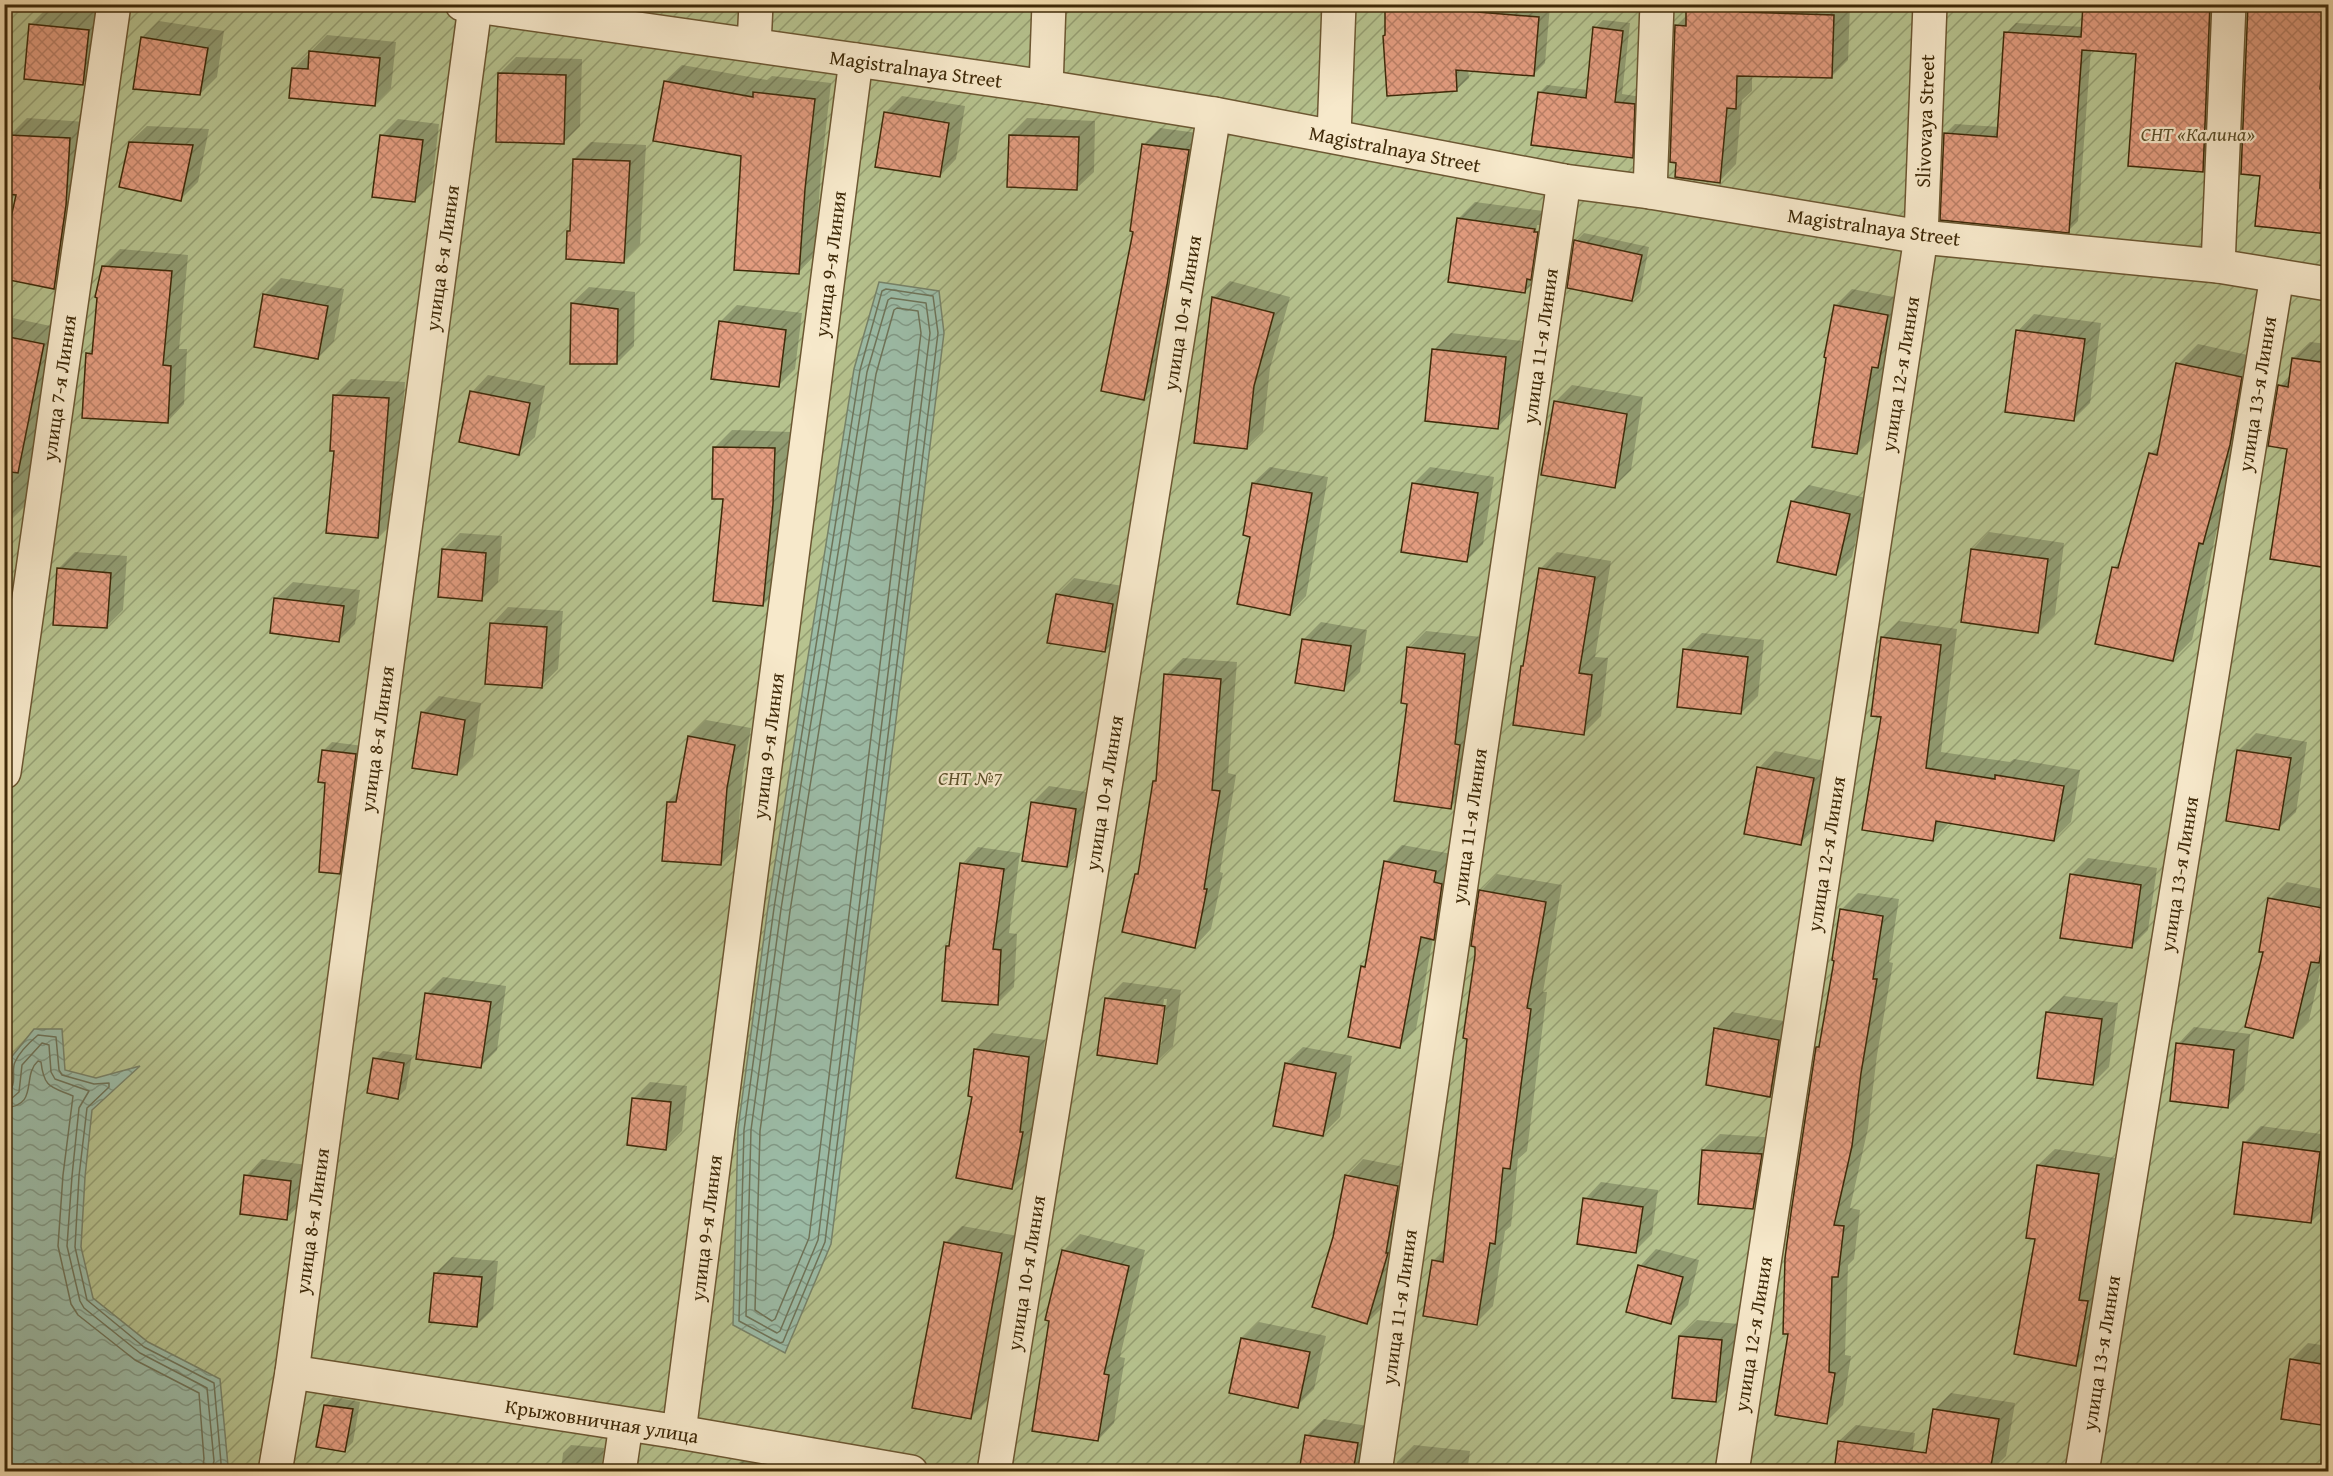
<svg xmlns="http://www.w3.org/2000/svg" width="2333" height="1476" font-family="'Gentium Book Plus',serif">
<defs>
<pattern id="garden-furrows" width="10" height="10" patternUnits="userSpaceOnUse" patternTransform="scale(1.5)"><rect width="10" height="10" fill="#b6c28e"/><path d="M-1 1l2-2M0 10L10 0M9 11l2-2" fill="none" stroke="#959e72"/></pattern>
<pattern id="water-waves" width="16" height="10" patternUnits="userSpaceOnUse" patternTransform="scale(1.5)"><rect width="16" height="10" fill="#9cbca7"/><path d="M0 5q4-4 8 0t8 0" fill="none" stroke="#819986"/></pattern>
<pattern id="building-cross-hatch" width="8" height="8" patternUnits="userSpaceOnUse" patternTransform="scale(1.5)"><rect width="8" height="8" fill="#e29c7f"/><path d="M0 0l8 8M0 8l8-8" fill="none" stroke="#b97f66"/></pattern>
</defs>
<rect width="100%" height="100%" fill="#f3ddaf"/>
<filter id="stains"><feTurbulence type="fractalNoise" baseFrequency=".00333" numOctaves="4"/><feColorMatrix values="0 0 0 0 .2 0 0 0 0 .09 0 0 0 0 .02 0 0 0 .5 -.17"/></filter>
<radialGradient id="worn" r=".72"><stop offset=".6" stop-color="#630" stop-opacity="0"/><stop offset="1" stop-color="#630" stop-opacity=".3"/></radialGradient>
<path fill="url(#garden-furrows)" stroke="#7a764c" stroke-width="1.5" d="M5,5H2328V1471L5,1472Z"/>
<g fill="url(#water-waves)" stroke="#778268" stroke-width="1.5">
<path d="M879,282L939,291L944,333L831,1244L785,1353L733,1325L738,1129L768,907L854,369Z"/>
<path d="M34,1029H62L65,1070L96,1078L140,1066L92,1110L85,1177L81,1247L93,1298L148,1342L220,1379L228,1466L223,1471H5V1103L9,1060Z"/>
</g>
<g fill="#0003" fill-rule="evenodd">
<path d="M677,4H733L727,10L677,8Z"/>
<path d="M1386,4L1550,6L1545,63L1533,75L1468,69L1469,78L1457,89L1386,34Z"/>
<path d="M1687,4H1850L1848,60L1831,77L1752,75V91L1742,100L1736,164L1720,181L1676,26L1687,15Z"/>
<path d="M2085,4H2219L2213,160L2203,170L2138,53L2091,49L2078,221L2068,231L1945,134L1955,124L1999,127L2006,33L2016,23L2083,27Z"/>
<path d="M2249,4H2328V232L2257,225L2262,174Z"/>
<path d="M47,8L105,13L100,66L83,83L30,25Z"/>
<path d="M1603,20L1630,23L1622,94L1642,97L1640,148L1632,156L1539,93L1547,85L1588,90L1595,28Z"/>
<path d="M159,21L224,31L217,77L200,94L142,38Z"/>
<path d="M327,35L396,42L391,88L374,105L294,69Z"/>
<path d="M516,57L582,59L580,126L563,143L499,74Z"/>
<path d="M682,65L767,80L772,76L831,83L821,171L815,255L799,272L743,155L665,81Z"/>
<path d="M902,96L965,106L956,159L940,176L885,113Z"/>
<path d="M27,118L86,122L70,270L53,287L10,135Z"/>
<path d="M1027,118L1095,121L1094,172L1077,188L1010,135Z"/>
<path d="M398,119L439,124L432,183L415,200L381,136Z"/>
<path d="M147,126L209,129L198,182L181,199L130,142Z"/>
<path d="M1160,128L1205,134L1160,381L1143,398L1135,230L1143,145Z"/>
<path d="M591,142L646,145L640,244L623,261L568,232L571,229L574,159Z"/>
<path d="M1475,202L1551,212L1542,275L1525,291L1458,219ZM1537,225H1540L1533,275H1530Z"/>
<path d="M1584,233L1649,247L1640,292L1632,300L1576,241Z"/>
<path d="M120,249L188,255L179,349H187L184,404L168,421L84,416L88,353L94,347L103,266Z"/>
<path d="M281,278L344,289L334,341L318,357L265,294Z"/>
<path d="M1230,281L1290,297L1270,368L1263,431L1246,447L1213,297Z"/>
<path d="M589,287L635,292L634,346L617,363L572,303Z"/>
<path d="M1852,289L1904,299L1887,357L1874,435L1857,452L1835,306Z"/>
<path d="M737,305L802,313L795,369L778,386L720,322Z"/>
<path d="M2034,314L2101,323L2090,403L2073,420L2018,331Z"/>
<path d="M8,317L60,328L27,504L10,521L4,520V320Z"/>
<path d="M1451,333L1522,341L1514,410L1498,427L1434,350Z"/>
<path d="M2310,342L2328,344V566L2272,557L2289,448L2280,386L2291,374L2293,358Z"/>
<path d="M2198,344L2261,358L2222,523L2217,529L2192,640L2172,660L2113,568L2122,559L2150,454L2161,444L2178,364Z"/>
<path d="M488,375L545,386L535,437L518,453L472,392Z"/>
<path d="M351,379L405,382L394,520L377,537L336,450L334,396Z"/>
<path d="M1572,385L1643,397L1631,470L1614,486L1555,402Z"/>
<path d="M732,430L791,432L789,486L779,588L763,605L724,498L715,447Z"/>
<path d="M1270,467L1328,477L1306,596L1290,613L1252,535L1253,483Z"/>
<path d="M1430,467L1494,477L1483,544L1466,561L1413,484Z"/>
<path d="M1809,485L1866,498L1852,557L1836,573L1792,502Z"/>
<path d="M1989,532L2064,543L2055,614L2038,631L1973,549Z"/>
<path d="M460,533L502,536L498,582L481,599L444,550Z"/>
<path d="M75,552L127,556L123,610L106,627L58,569Z"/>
<path d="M1557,552L1611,561L1595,657L1608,658L1601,716L1584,733L1523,666L1540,569Z"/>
<path d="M1074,578L1129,587L1121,634L1104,651L1057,595Z"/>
<path d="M293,582L360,590L355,624L338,641L276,598Z"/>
<path d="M508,607L563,611L558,669L541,686L492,624Z"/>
<path d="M1899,621L1957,629L1941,752L2010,762L2014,759L2080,770L2071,822L2054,839L1949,823L1932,840L1882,716V638Z"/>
<path d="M1321,622L1367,630L1360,672L1343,689L1304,639Z"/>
<path d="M1426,631L1481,637L1467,791L1450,807L1408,703L1409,648Z"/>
<path d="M1702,633L1764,640L1758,696L1741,713L1685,649Z"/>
<path d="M1183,658L1237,662L1228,773L1236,775L1220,872L1223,873L1211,929L1195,946L1136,874L1140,870L1154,781L1157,778L1166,675Z"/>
<path d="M439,696L481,703L473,756L456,773L422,713Z"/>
<path d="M706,720L751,728L743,770L737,847L721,864L668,802L680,791L689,737Z"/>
<path d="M2256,733L2307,742L2296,812L2279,828L2228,820L2239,750Z"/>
<path d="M332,742L363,746L347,865L339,873L324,750Z"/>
<path d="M1775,751L1830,762L1817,827L1800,843L1759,768Z"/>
<path d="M1049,786L1092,793L1083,849L1067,866L1032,803Z"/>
<path d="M1402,845L1452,854L1450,921L1433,938L1416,1029L1399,1046L1363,967L1367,963L1385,862Z"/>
<path d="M978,847L1020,853L1009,933L1017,934L1014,987L997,1004L947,947L951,943L962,864Z"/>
<path d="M2088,858L2157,868L2148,930L2131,947L2072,874Z"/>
<path d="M1497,874L1562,885L1543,992H1547L1527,1151L1518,1159L1511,1226L1505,1231L1493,1306L1476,1323L1433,1261L1445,1249L1476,955L1481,891Z"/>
<path d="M2287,882L2328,890V951L2324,955L2309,1020L2293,1036L2265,951L2270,899Z"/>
<path d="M1858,893L1899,899L1889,962L1893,963L1877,1055L1868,1128L1850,1208L1860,1210L1854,1259L1848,1265L1845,1355L1851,1356L1843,1405L1826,1422L1790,1333L1817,1047L1822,1043L1836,959L1841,910Z"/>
<path d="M443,977L506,986L497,1050L481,1066L426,994Z"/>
<path d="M1123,982L1181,990L1173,1046L1156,1062L1106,999ZM1164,999H1167L1161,1046H1158Z"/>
<path d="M2064,996L2118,1003L2109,1067L2092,1084L2047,1012Z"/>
<path d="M1732,1012L1795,1023L1787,1079L1770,1096L1716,1029Z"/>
<path d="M2194,1027L2250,1034L2244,1090L2227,1107L2178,1044Z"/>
<path d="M992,1033L1045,1040L1028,1171L1011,1188L974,1096L975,1050Z"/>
<path d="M1303,1047L1352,1056L1340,1117L1323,1134L1286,1063Z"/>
<path d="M383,1051L412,1055L406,1089L398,1097L375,1059Z"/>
<path d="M650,1082L687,1086L682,1131L665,1148L633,1099Z"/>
<path d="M2261,1126L2328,1135V1205L2311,1222L2244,1143Z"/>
<path d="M1720,1134L1778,1138L1770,1190L1753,1207L1703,1150Z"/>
<path d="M2055,1149L2115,1158L2095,1283L2103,1285L2092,1347L2075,1364L2037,1238L2038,1165Z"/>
<path d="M262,1159L307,1165L303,1202L286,1218L246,1176Z"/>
<path d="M1363,1159L1414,1169L1384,1306L1367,1323L1334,1237L1347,1176Z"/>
<path d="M1601,1182L1658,1190L1652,1234L1635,1251L1585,1199Z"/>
<path d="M962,1226L1018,1236L987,1401L970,1418L945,1243Z"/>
<path d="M1080,1234L1145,1250L1120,1357L1125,1358L1114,1423L1098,1440L1063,1251Z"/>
<path d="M1656,1249L1699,1260L1688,1305L1671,1322L1640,1266Z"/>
<path d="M452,1257L498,1261L493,1309L476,1326L435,1274Z"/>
<path d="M1697,1320L1738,1324L1732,1384L1715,1401L1680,1336Z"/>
<path d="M1259,1322L1326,1336L1314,1389L1297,1406L1242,1339Z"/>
<path d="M2308,1343L2328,1346V1424L2282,1418L2291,1360Z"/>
<path d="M1951,1393L2015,1403L2006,1456L1990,1472H1982L1934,1410Z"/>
<path d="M333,1397L360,1402L353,1442L345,1450L325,1405Z"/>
<path d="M1324,1419L1374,1427L1383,1472H1300L1307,1435Z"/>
<path d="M1856,1425L1915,1433L1910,1472L1839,1441Z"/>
<path d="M571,1445L604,1448L601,1472H561L563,1453Z"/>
<path d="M1414,1445L1470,1451L1467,1472H1395L1397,1462Z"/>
<path d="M755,1447L791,1454L787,1472H736L738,1464Z"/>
<path d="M1679,1464L1713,1472H1671Z"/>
</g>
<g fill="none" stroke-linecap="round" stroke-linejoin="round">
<g stroke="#6e7358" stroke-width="1.5">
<path d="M886,289L933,296L938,333L825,1242L783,1342L780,1343L739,1321L744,1130L774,908L860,370L882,291Z"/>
<path d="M891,298L926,303L930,333L818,1240L780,1331L777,1333L746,1316L751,1130L781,909L867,372L888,300Z"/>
<path d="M897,308L918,311L921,333L809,1238L775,1319L772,1321L755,1310L760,1131L790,911L876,374L894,310Z"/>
<path d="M4,1091C20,1089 10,1072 15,1062C19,1053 31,1041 38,1035L56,1037L59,1070L62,1075L94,1084L109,1083V1087L87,1108L79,1176L75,1247L87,1300L144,1347L214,1383L221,1463L219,1472"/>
<path d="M4,1099L12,1098L19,1092L22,1065L42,1043L49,1045L51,1072L55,1079L89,1091L79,1108L72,1176L67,1246L80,1301L84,1308L140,1353L207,1388L214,1461L211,1472"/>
<path d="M4,1108C40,1106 21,1076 38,1061L41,1062C44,1089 52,1087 73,1096L63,1175L58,1246L71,1304L78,1315L135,1360L199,1393L204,1459L202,1472"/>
</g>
</g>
<g fill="url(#building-cross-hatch)" stroke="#3f2a09" stroke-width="1.5">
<path d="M1385,4H1453V10L1539,17L1534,76L1456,70L1457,91L1387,96L1383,36L1385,35Z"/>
<path d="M1686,4H1740V12L1834,15L1832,78L1737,76L1736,109L1727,108L1720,183L1675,177L1676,163L1670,162L1675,25L1686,26Z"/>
<path d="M2083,4H2210L2203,172L2128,166L2136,54L2082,50L2069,233L1940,220L1944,133L1997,137L2004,32L2081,37Z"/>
<path d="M2248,4H2328L2320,89L2325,90L2320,188L2328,189V234L2255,226L2260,176L2241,174Z"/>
<path d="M29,24L89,30L83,85L24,79Z"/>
<path d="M1593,27L1623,31L1615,102L1635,104L1633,158L1531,145L1538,92L1586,98Z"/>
<path d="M141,37L208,48L200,95L133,89Z"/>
<path d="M309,51L380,58L375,106L289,98L292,68L308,69Z"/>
<path d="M498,73L566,75L564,144L496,142Z"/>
<path d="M664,81L753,97V92L815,99L805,189L799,274L734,270L741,156L653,141Z"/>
<path d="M884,112L949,123L940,177L875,167Z"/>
<path d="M9,135L70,138L66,205L54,289L4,279V250L16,195L5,194Z"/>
<path d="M380,135L423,140L415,202L372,197Z"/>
<path d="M1009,135L1079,137L1077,190L1007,187Z"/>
<path d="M129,142L193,145L181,201L119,187Z"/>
<path d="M1142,144L1189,150L1167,285L1144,400L1101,391L1133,232L1130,231Z"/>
<path d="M573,159L630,161L624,263L566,259L567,231H570Z"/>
<path d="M1457,218L1535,229L1534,232H1538L1531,280L1527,279L1525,293L1448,282Z"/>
<path d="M1574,240L1642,255L1632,301L1567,288Z"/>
<path d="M102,266L172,271L163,365L171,366L168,423L82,418L86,353L92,354L97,298L95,297Z"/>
<path d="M263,294L328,306L318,359L254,347Z"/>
<path d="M1212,297L1274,313L1254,386L1247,449L1194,443Z"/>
<path d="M571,303L618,309L617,364H570Z"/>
<path d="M1834,305L1888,315L1878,368L1872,367L1857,454L1812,447L1826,358L1824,357Z"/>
<path d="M719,321L786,330L779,387L711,379Z"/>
<path d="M2016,330L2085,339L2074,421L2005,412Z"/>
<path d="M4,336L44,344L18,473L4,471Z"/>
<path d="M1432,349L1506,357L1498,429L1425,421Z"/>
<path d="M2292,358L2328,363V568L2270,559L2287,449L2268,446L2278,385L2288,387Z"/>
<path d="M2176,363L2242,377L2230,445L2203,544L2199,543L2173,661L2095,644L2112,567L2118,568L2149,453L2157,455Z"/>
<path d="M470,391L530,403L519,455L459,442Z"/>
<path d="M333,395L389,398L378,538L326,533L334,451H330Z"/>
<path d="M1554,401L1627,414L1615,488L1541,475Z"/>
<path d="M713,447L775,448L773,504L763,606L713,601L723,499H712Z"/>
<path d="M1252,483L1312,493L1290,615L1237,604L1250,537L1243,535Z"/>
<path d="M1412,483L1478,493L1467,562L1401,552Z"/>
<path d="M1791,501L1850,514L1836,575L1777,562Z"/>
<path d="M442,549L486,553L482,601L438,597Z"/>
<path d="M1971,549L2048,559L2038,633L1961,622Z"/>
<path d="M57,568L111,573L107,628L53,625Z"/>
<path d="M1539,568L1595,577L1579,673L1592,675L1584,735L1513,725L1521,666H1523Z"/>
<path d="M1056,594L1113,604L1105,652L1047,643Z"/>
<path d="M274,598L344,606L339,642L270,633Z"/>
<path d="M490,623L547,627L542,688L485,684Z"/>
<path d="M1881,637L1941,645L1926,768L1995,779V775L2064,786L2054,841L1936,821L1933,841L1862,830L1881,717L1871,716Z"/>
<path d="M1302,639L1351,646L1344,691L1295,683Z"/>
<path d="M1407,647L1465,654L1455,744L1460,745L1451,809L1394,801L1407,704L1401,703Z"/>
<path d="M1683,649L1748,657L1741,714L1677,707Z"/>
<path d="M1164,674L1221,679L1212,790L1220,791L1204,889H1207L1195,948L1122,932L1135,874H1138L1153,781H1156Z"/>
<path d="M421,712L465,720L457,775L412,768Z"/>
<path d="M688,736L735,745L727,788L721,865L662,861L667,802H676Z"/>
<path d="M322,750L356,754L340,874L319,872L325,783L318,782Z"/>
<path d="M2237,750L2291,758L2279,830L2226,821Z"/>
<path d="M1757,767L1814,778L1801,845L1744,834Z"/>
<path d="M1031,802L1076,809L1067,867L1022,861Z"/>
<path d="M1384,861L1436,871L1434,882L1442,884L1434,940L1421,937L1400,1048L1348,1037L1361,966L1365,967Z"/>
<path d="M960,863L1004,869L993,949L1001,950L998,1005L942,1001L946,946H949Z"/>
<path d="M2070,874L2141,885L2132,948L2060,938Z"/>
<path d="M1479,890L1546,902L1527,1008L1531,1009L1510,1169L1503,1168L1495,1244L1490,1243L1477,1325L1423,1316L1432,1260L1443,1262L1467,1039L1463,1038L1475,955V947L1471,946Z"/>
<path d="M2268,898L2328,909L2319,963L2311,962L2293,1038L2245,1027L2263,952H2259Z"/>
<path d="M1840,909L1883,916L1873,979H1877L1861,1073L1852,1146L1834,1225L1844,1226L1838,1277H1832L1829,1372L1835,1373L1827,1424L1775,1415L1788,1334H1783L1785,1258L1791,1213L1816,1047H1819L1834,961L1832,960Z"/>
<path d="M425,993L491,1002L481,1068L416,1059Z"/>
<path d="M1105,998L1165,1006L1157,1064L1097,1055Z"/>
<path d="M2046,1012L2102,1019L2093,1085L2037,1078Z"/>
<path d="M1714,1028L1779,1040L1770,1097L1706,1085Z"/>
<path d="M2176,1043L2234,1050L2228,1108L2170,1101Z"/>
<path d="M974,1049L1029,1057L1020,1132H1023L1012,1189L956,1178L972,1097L968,1096Z"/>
<path d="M373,1058L404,1063L398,1099L367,1093Z"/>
<path d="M1285,1063L1336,1073L1323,1136L1273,1126Z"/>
<path d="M632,1098L671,1102L666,1150L627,1145Z"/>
<path d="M2243,1142L2320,1152L2311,1223L2234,1214Z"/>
<path d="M1702,1150L1762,1154L1753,1209L1698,1204Z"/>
<path d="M2037,1165L2099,1174L2079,1300L2088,1301L2076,1366L2014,1354L2035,1239L2026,1238Z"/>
<path d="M244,1175L291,1181L287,1220L240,1214Z"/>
<path d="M1345,1175L1398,1186L1386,1253H1388L1367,1324L1312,1307L1333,1237Z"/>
<path d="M1583,1198L1643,1207L1636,1253L1577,1244Z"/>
<path d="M944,1242L1002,1253L971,1419L912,1408Z"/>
<path d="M1062,1250L1129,1266L1104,1374L1109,1375L1098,1441L1032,1431L1049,1321L1045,1320Z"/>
<path d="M1638,1265L1683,1277L1671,1324L1626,1312Z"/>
<path d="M434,1273L482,1277L477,1327L429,1322Z"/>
<path d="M1679,1336L1722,1340L1716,1402L1672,1398Z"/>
<path d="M1241,1338L1310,1352L1298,1408L1229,1393Z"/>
<path d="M2290,1359L2328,1365V1426L2281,1419Z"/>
<path d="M324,1405L353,1409L345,1452L316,1447Z"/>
<path d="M1933,1409L1999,1419L1990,1472H1972L1932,1465V1472H1834L1838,1441L1926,1453Z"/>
<path d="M1305,1435L1358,1443L1353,1472H1299Z"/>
</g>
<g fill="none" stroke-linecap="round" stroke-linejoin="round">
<defs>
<g id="minor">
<path d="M462,4L1046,87L1214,114L1564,181L1650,192L1921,237L2218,266L2328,284"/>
<path d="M754,45L756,4"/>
<path d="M1046,87L1049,4"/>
<path d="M1334,136L1339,4"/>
<path d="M1650,192L1657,4"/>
<path d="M2218,266L2229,4"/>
<path d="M4,772L114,4"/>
<path d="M292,1372L679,1432L911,1472"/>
<path d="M679,1432L856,60"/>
<path d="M275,1472L292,1372L475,7"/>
<path d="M619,1472L626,1425"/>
<path d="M994,1472L1214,114"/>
<path d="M1375,1472L1564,181"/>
<path d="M1732,1472L1921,237L1930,4"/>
<path d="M2082,1472L2277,276"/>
</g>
</defs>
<use href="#minor" stroke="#6c5732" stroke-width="36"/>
<use href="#minor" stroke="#f7e9cb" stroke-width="33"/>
</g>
<g text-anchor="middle" stroke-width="4.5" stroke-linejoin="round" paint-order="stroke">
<g font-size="20" fill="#3f2a09" stroke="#f7e9cb">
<text transform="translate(916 69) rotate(8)" y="7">Magistralnaya Street</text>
<text transform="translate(1925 121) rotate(-88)" y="7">Slivovaya Street</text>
<text transform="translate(1395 149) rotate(11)" y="7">Magistralnaya Street</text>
<text transform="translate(1874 227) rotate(8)" y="7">Magistralnaya Street</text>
<text transform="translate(442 258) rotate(-82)" y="7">улица 8-я Линия</text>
<text transform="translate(830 264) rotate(-83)" y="7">улица 9-я Линия</text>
<text transform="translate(1182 313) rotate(-81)" y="7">улица 10-я Линия</text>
<text transform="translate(1540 346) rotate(-82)" y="7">улица 11-я Линия</text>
<text transform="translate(1900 374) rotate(-81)" y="7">улица 12-я Линия</text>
<text transform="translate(59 388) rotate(-82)" y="7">улица 7-я Линия</text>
<text transform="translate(2257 394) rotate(-81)" y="7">улица 13-я Линия</text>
<text transform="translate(377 739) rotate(-82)" y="7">улица 8-я Линия</text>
<text transform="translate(768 746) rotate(-83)" y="7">улица 9-я Линия</text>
<text transform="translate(1104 793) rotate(-81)" y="7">улица 10-я Линия</text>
<text transform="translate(1469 826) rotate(-82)" y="7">улица 11-я Линия</text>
<text transform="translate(1826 854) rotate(-81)" y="7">улица 12-я Линия</text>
<text transform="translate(2179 874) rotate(-81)" y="7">улица 13-я Линия</text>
<text transform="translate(312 1221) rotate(-82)" y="7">улица 8-я Линия</text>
<text transform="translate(706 1228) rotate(-83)" y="7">улица 9-я Линия</text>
<text transform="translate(1026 1273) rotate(-81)" y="7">улица 10-я Линия</text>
<text transform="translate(1399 1307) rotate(-82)" y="7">улица 11-я Линия</text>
<text transform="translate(1753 1334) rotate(-81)" y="7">улица 12-я Линия</text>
<text transform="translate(2101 1353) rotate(-81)" y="7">улица 13-я Линия</text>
<text transform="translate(602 1421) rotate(9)" y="7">Крыжовничная улица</text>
</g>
<g font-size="20" font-style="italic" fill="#5d502a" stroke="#f7e9cb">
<text x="2198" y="141">СНТ «Калина»</text>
<text x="970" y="785">СНТ №7</text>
</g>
</g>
<rect width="2333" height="1476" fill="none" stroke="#f3ddaf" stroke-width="24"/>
<rect x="6" y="6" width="2321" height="1464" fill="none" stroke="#3f2a09" stroke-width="3"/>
<rect x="12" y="12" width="2309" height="1452" fill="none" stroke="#3f2a09" stroke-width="1.5"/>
<rect width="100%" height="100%" filter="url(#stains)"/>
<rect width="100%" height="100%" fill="url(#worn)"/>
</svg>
